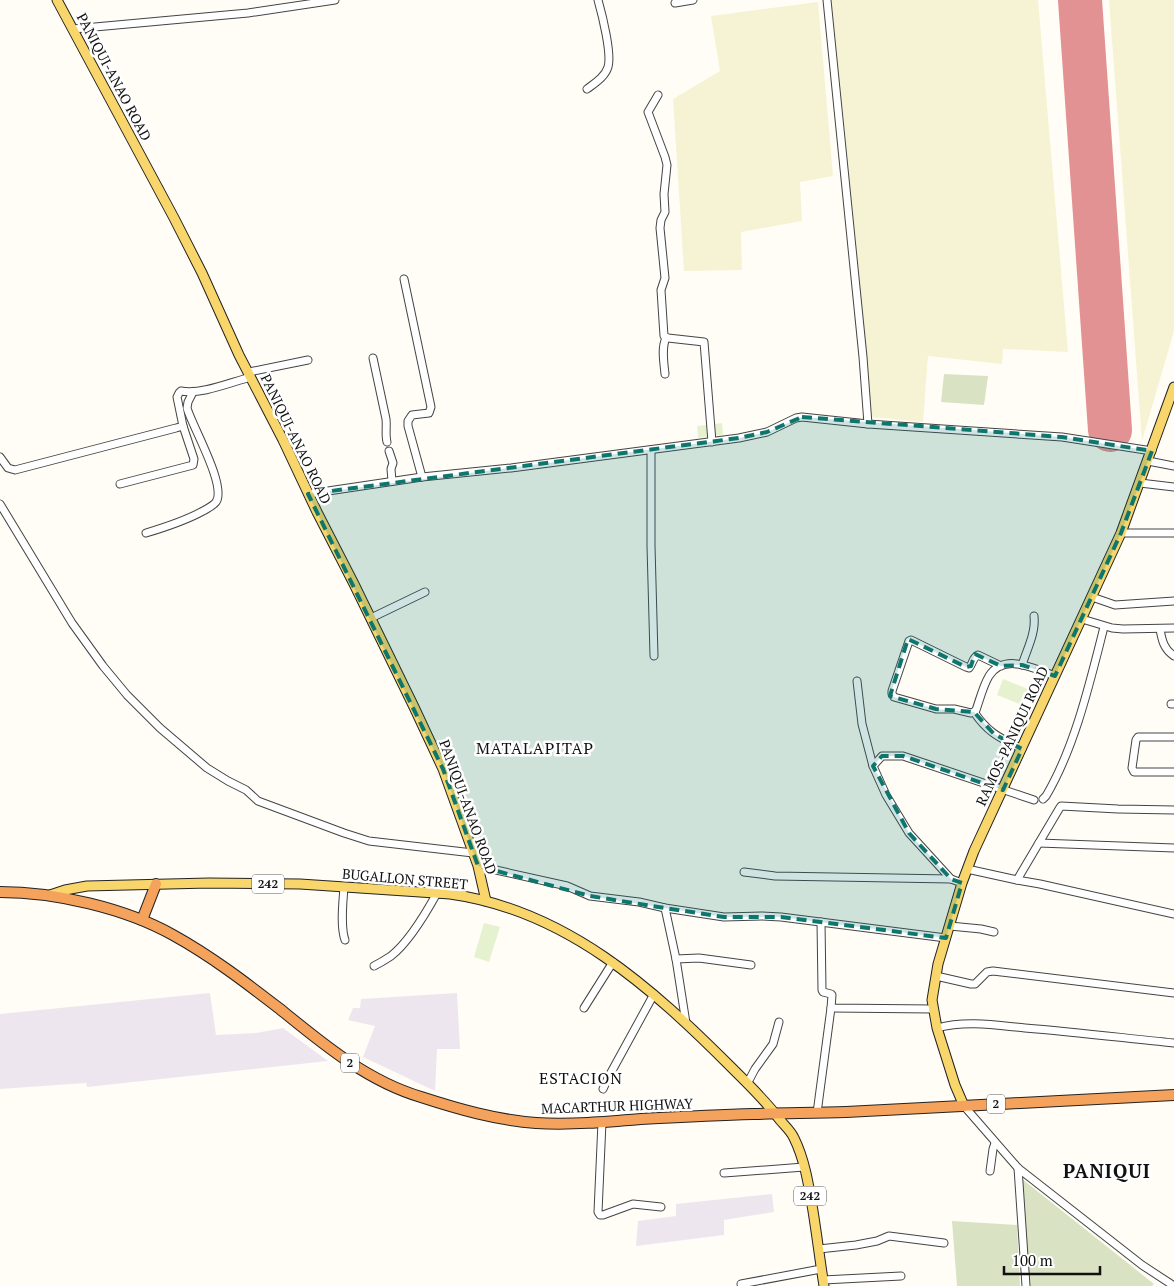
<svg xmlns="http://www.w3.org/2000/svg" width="1174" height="1286" font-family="'PT Serif',serif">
<rect width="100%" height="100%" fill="#fffdf5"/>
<g fill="#eee6ef">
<path d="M210,993L216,1035L256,1033L283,1028L328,1061L87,1087L86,1083L0,1089V1014Z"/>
<path d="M457,993L460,1049H437L435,1091L363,1057L375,1026L348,1020L353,1008H360L361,999Z"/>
<path d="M772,1194L774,1212L724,1220V1235L636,1246L638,1221L676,1216V1204Z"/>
</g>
<g fill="#f6f3d4">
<path d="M831,0H1038L1068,352L1003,349L1002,364L928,356L923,422L871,417L848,163Z"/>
<path d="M1109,0H1174V331L1142,441Z"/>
<path d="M818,2L833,176L800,182L802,221L741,232L742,270L684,271L673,99L720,71L711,16Z"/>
</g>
<g fill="#d9e3c4">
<path d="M944,374L988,376L984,405L941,402Z"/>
<path d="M1022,1179L1154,1284L1152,1286H1030Z"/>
<path d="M952,1221L1017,1225L1020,1286H957Z"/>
</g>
<g fill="#e6f2cf">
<path d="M722,423L723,435L698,438L697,426Z"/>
<path d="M1003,679L1028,689L1022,705L997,695Z"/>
<path d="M484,923L500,927L489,962L474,957Z"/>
</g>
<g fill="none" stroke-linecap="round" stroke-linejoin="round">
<path stroke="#e29292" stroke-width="44" d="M1080,0L1110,430"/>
<defs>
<g id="minor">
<path d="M827,0L863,357L868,424"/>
<path d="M675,3L693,0"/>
<path d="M73,29L248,13L335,0"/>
<path d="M587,89C595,83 605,77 608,67C612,54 602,14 598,0"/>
<path d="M658,95L648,112L665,157L667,165L664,194L665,212L661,220L660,228L665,278L661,290L664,336L668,338L704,342L712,442"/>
<path d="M404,279L431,407L429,413L412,415L408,421V426L422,477"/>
<path d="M373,358L386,419C387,427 385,434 387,442"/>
<path d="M249,372L308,360"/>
<path d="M665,374C664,363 661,348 666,338"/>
<path d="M651,450V546L654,656"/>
<path d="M389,451L393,463L391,469L392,481"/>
<path d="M0,457L8,468L15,470L176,428L183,426L177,397L179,393L181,391C201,395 231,382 251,377"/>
<path d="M1148,461L1174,466"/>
<path d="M1140,483L1174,487"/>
<path d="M120,484L193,465L194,459L183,426"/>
<path d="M308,494L422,477L511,468L739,438L767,432L796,418L802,417L868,424L1062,437L1152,451"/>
<path d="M0,504L72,623L103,666L127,695L160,728L207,768L228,781L246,790L258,801L344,833L369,841L473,853"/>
<path d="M146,533C166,527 185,521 203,511C208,508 213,506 216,502C227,486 192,426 187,408L188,402L193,392"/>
<path d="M1121,533H1174"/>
<path d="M1092,597L1115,605L1174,601"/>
<path d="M371,618L425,592"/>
<path d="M1082,619L1112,628L1123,629L1174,628"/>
<path d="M1160,629C1162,641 1164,649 1174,656"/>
<path d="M1022,665C1027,649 1036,633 1034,616"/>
<path d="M1001,666L978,655C972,658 973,664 969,668L966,667L911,640L909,641L892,691V694L894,697L936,709H954L971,713L974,712L976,710C980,699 983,686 989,676C1005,652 1034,669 1055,676"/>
<path d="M857,681L862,724L873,766"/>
<path d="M1171,704H1174"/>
<path d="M974,712C988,733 1000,738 1022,749"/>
<path d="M1174,737H1138L1136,740L1132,768L1134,772H1174"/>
<path d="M1043,799L1046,796C1075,747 1090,682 1104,627"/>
<path d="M1039,843L1174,848"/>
<path d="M478,866L567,886L590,896L639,902L665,908L724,917L762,916L781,917L946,938"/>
<path d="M967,869L1017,880L1040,884L1174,914"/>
<path d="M744,872L775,876L951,879L962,883"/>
<path d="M951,879L909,833L886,795L873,766L882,756H903L1034,800"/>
<path d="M1017,880L1059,809L1061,806L1118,809L1174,810"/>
<path d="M344,887C343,902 340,926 345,940"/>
<path d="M665,908L676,959L686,1023"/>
<path d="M821,922L822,990L823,992L831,994L832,995L831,1008L933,1009"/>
<path d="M950,926L981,929L994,932"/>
<path d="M676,959L699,958L751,965"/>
<path d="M374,966C380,963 385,960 391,956C409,942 426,913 437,893"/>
<path d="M936,976L971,984H975L987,972L993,971L1174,993"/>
<path d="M584,1008L613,962"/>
<path d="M937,1028C966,1020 995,1025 1025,1028C1075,1032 1124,1038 1174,1043"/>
<path d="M747,1084L755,1069L773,1044L779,1022"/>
<path d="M603,1089L608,1078L654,994"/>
<path d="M964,1106L1018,1168L1142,1265L1174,1286"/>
<path d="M817,1113L831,1008"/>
<path d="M602,1122L598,1212L600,1215H603L633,1204L661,1207"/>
<path d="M1018,1168L1026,1286"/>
<path d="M990,1171L993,1149L995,1143"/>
<path d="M724,1173L804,1167"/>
<path d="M819,1249L856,1245L877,1241L889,1236L944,1243"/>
<path d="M823,1280L901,1276"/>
<path d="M741,1284L821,1269"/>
</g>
<g id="major">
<path d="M57,0L174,218L202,273L239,355L283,440L317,512L354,584L414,707L443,769L478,866L486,901"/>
<path d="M50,895L65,890L87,886L209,883L300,884L450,894C566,910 652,988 731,1067C748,1084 766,1101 780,1120C785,1126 791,1131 794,1138C805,1160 809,1187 813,1211C817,1236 820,1261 824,1286"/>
<path d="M964,1106L955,1085L937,1028L932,1000L938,964L962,883L974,851L1121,533L1174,387"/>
</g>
<g id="highway">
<path d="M0,892C55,892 125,908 173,935C211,956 245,982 280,1009C323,1044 367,1081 421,1097C458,1109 496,1120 536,1123C570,1125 606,1122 641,1119C678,1117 715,1115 753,1114C784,1113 815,1113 846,1112C955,1107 1065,1100 1174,1095"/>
<path d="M142,920L156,884"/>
</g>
</defs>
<use href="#minor" stroke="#444" stroke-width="9"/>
<use href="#major" stroke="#222" stroke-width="11"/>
<use href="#highway" stroke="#222" stroke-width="12"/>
<use href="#minor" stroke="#fff" stroke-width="7"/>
<use href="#major" stroke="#f9d66b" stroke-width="9"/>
<use href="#highway" stroke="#f5a25d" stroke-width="10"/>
</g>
<path fill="#0f766e" fill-opacity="0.2" stroke="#0f766e" stroke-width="4" stroke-dasharray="10 6" stroke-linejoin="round" d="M802,417L1062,437L1152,451L1121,533L1055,676L1022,665L1001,666L975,654L971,666L966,667L908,639L890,696L936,709L974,712L994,734L1022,749L1003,790L903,756H882L873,766L909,833L951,879L962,883L946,938L781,917H724L665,908L590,896L478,866L443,769L308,494L739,438L767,432Z"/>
<g text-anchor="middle" stroke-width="5" stroke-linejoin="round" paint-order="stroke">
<g fill="#fff" stroke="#585858" stroke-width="1">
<rect x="252" y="874.5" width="32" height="19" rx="4"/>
<rect x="341" y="1053.5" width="18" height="19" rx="4"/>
<rect x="987" y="1094.5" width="18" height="19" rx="4"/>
<rect x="794" y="1186.5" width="32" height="19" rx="4"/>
</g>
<g font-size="12" font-weight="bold" fill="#111">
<text x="268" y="888">242</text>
<text x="350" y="1067">2</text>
<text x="996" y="1108">2</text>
<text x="810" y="1200">242</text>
</g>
<g font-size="14" fill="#111" stroke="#fff">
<text transform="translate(114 77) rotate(62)" y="5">PANIQUI-ANAO ROAD</text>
<text transform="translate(296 439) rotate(64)" y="5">PANIQUI-ANAO ROAD</text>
<text transform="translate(1012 736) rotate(-65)" y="5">RAMOS-PANIQUI ROAD</text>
<text transform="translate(468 807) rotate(70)" y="5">PANIQUI-ANAO ROAD</text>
<text transform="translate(405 879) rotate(5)" y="5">BUGALLON STREET</text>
<text transform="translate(617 1106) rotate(-2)" y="5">MACARTHUR HIGHWAY</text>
</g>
<g font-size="16" letter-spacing="1" fill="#111" stroke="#fff">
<text x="535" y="754">MATALAPITAP</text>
<text x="581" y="1084">ESTACION</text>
</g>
<g font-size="19" font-weight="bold" letter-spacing="1" fill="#111" stroke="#fff">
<text x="1107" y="1178">PANIQUI</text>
</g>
</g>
<path d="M1004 1266v8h96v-8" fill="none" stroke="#111111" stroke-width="2.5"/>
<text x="1012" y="1266" font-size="15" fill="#111111" stroke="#ffffff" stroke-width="4" paint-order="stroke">100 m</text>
</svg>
